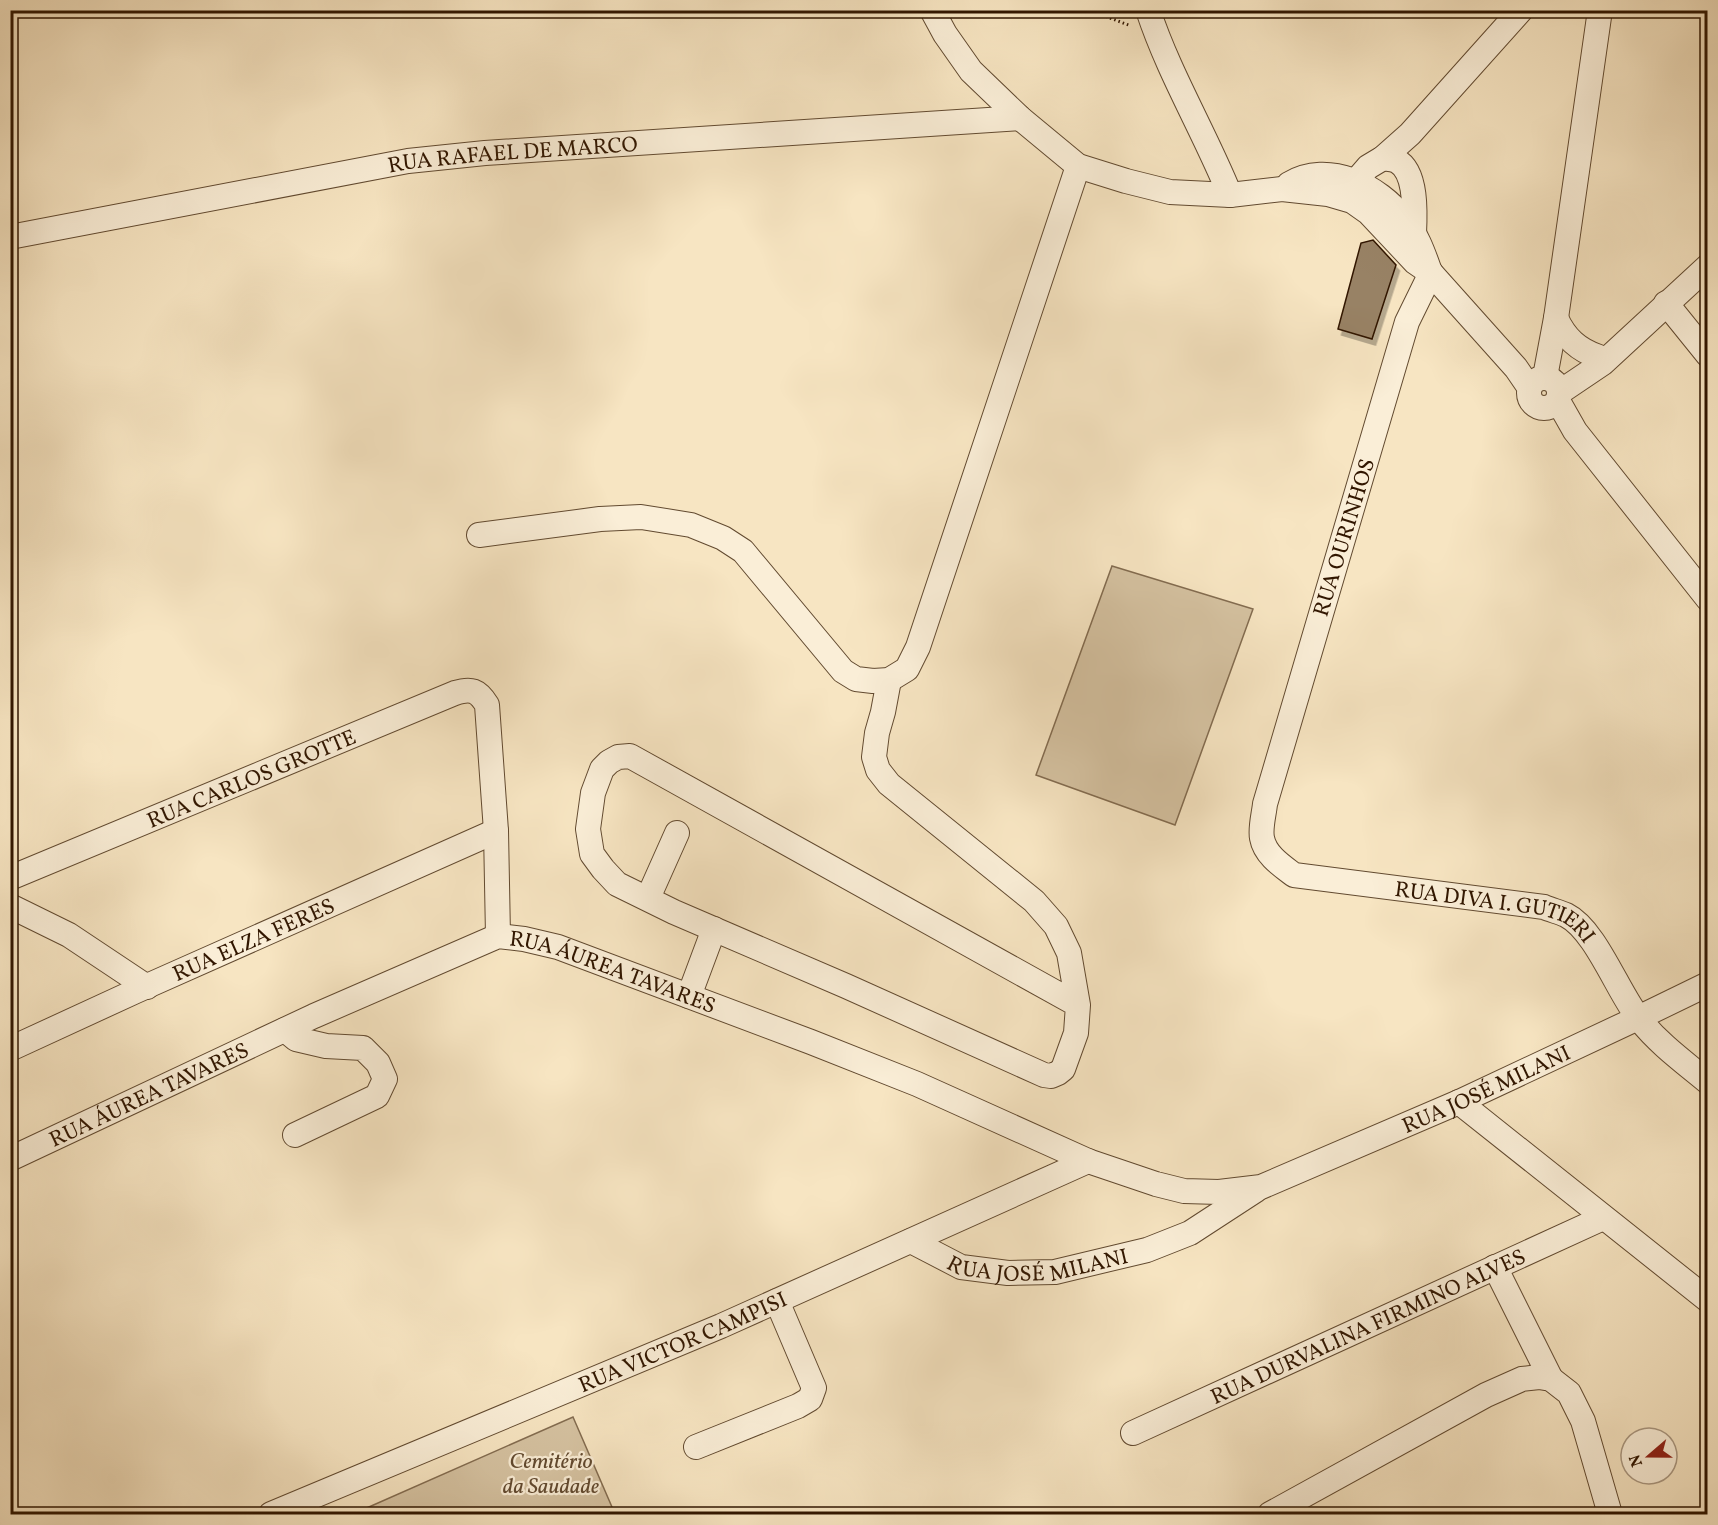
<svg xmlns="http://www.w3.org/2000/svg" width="1718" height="1525" font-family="Vollkorn,serif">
<defs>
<filter id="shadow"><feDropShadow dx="3.5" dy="6" stdDeviation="0" flood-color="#0004"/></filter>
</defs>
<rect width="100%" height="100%" fill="#f7e5c2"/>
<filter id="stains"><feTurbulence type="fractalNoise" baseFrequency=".00333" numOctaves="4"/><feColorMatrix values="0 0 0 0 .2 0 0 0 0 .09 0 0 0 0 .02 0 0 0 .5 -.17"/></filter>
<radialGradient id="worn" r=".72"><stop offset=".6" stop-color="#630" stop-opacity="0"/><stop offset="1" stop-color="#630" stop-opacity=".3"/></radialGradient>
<g fill="#d5c2a1" stroke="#836c50" stroke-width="1.5">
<path d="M1112,566L1253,609L1175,825L1036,775Z"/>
<path d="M573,1417L615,1514H353Z"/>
</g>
<path fill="#988265" stroke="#311600" stroke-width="1.5" filter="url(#shadow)" d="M1373,240L1396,265L1372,339L1338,329L1361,243Z"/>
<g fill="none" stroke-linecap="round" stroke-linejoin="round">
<defs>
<g id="minor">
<path d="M932,10L945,34L971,71L1020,118L1078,166L1126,181L1170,192L1230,195L1282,189L1328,194L1352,201L1369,213L1415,262L1431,273L1516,368L1529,387"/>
<path d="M1148,10C1169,74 1205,133 1230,195"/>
<path d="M1383,158C1388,159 1393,159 1397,161C1417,172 1415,214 1414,234"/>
<path d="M1289,184C1328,160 1379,186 1404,219C1416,233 1423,252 1429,269"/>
<path d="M1377,207C1367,200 1356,194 1355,182L1368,167L1383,158L1410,134L1521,10"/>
<path id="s1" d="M10,237L408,161L485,153L1020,118"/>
<path id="s2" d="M1431,273L1407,322L1265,804C1264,814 1260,828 1262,838C1265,855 1282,866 1294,875L1544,907C1551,910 1559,912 1566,915C1596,930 1618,993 1640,1020C1659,1044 1684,1062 1708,1082"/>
<path d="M1666,303L1708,355"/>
<path d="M1556,318C1565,338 1578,350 1599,357"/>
<path d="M1545,377L1556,318L1600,10"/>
<circle cx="1544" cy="393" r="15"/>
<path d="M1560,392L1603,363L1708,266"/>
<path d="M1558,401L1575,431L1708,599"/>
<path d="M479,535L600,519L641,517L691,525L723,538L743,551L843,671L856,679L873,681L889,680L907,669L918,647L1078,166"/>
<path d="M889,680L883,712L877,733L874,757L878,770L889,784L1034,901L1056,926L1069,953L1078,1005L630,756L618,757L609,762L602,769L593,793L588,829L592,854L603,869L617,884L674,912L846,986L1044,1075L1051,1076L1058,1073L1063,1069L1076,1033L1078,1005"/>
<path id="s3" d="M10,878L455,693C471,688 478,690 487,705L496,831L498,936"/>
<path d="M648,898L677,833"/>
<path d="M10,906L69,935L147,987"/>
<path d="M689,996L714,929"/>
<path d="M285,1030L296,1039L326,1046L363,1048L378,1063L385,1079L377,1096L295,1135"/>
<path id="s4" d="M10,1049L136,991L496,831"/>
<path d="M1459,1102L1708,1300"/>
<path id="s5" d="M10,1159L314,1016L498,936L524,939L558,947L811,1042L917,1084L1088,1161L1156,1184L1184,1191L1219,1192L1261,1187L1459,1102L1638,1018L1708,984"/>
<path id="s6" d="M911,1241L961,1267L1008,1273L1055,1272L1147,1250L1190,1233L1256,1190"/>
<path d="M1495,1267L1551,1379"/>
<path id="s7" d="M1133,1433L1603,1218"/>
<path d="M696,1447L798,1406L810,1399L814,1388L777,1301"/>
<path id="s8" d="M271,1514L721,1326L1088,1161"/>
<path d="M1270,1514L1486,1395L1522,1379L1539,1377L1551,1379L1569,1393L1583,1421L1610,1514"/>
</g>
</defs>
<use href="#minor" stroke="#624a30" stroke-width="26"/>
<path stroke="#311600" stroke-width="3" stroke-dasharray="1.5 3" stroke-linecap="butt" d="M1089,10L1131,26"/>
<use href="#minor" stroke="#faeed7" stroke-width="24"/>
</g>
<g text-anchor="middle" stroke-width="4.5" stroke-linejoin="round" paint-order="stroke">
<g font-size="22" fill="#311600" stroke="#faeed7">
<text dy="8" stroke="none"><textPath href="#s1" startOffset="510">RUA RAFAEL DE MARCO</textPath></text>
<text transform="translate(1343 537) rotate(-73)" y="8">RUA OURINHOS</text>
<text dy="8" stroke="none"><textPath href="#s3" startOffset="261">RUA CARLOS GROTTE</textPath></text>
<text dy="8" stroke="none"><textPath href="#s2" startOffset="848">RUA DIVA I. GUTIERI</textPath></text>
<text dy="8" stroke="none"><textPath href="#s4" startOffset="267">RUA ELZA FERES</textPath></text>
<text dy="8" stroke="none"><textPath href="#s5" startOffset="657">RUA ÁUREA TAVARES</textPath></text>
<text dy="8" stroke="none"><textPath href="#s5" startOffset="1593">RUA JOSÉ MILANI</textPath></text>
<text dy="8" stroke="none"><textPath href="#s5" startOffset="153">RUA ÁUREA TAVARES</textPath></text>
<text dy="8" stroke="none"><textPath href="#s6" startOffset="134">RUA JOSÉ MILANI</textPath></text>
<text dy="8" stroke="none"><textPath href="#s7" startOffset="258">RUA DURVALINA FIRMINO ALVES</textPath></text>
<text dy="8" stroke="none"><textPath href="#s8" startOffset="446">RUA VICTOR CAMPISI</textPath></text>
</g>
<g font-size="22" font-style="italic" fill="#624a30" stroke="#faeed7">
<text x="551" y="1468">Cemitério<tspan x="551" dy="25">da Saudade</tspan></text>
</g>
</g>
<rect width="1718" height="1525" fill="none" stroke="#f7e5c2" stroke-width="36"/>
<rect x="12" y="12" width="1694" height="1501" fill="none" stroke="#311600" stroke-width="3"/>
<rect x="18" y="18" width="1682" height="1489" fill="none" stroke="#311600" stroke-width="1.5"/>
<g transform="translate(1649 1456) rotate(250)"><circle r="28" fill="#faeed7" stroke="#aa9881" stroke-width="1.5"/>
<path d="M0-4.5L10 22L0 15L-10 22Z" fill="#8f2418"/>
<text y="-9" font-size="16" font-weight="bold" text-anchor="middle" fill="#311600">N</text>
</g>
<rect width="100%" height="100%" filter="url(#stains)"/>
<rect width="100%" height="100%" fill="url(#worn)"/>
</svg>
